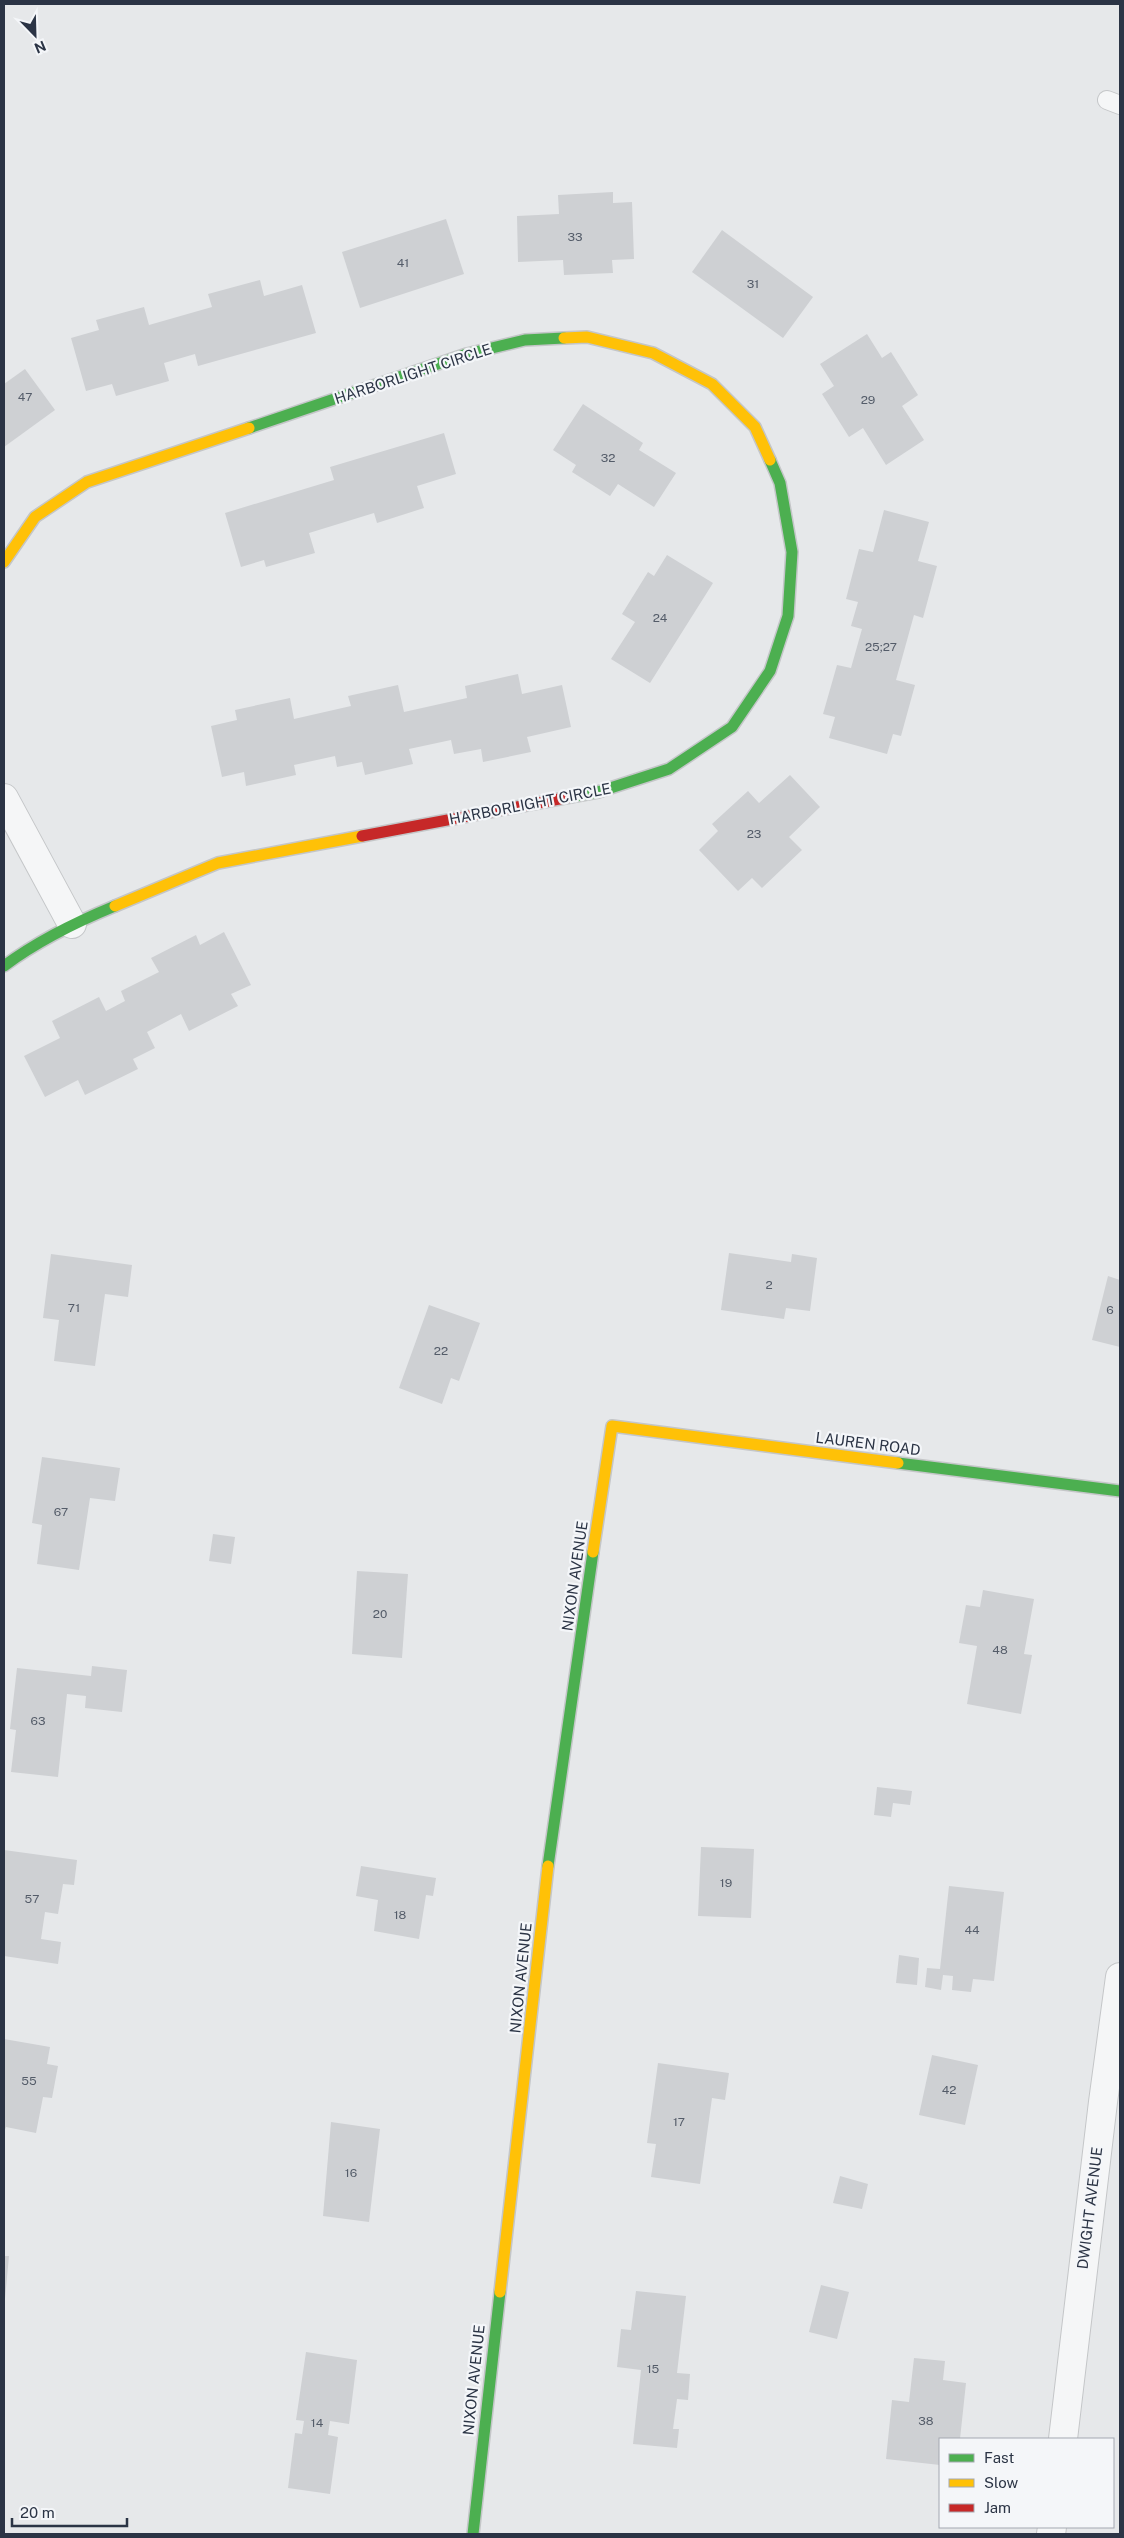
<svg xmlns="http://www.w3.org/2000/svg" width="1124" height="2538" font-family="'Public Sans',sans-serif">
<rect width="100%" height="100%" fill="#e6e8ea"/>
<g fill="#ced0d3">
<path d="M613,192V203L632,202L634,259L612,260L613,273L564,275L563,260L518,262L517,216L559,214L558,195Z"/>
<path d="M446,219L464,274L360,308L342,252Z"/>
<path d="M722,230L813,297L783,338L692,272Z"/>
<path d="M260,280L264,296L302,285L316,333L198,366L195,354L164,363L169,381L116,396L112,384L86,391L71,338L99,330L96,320L144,307L149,325L212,307L208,294Z"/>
<path d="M867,334L882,358L891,352L918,395L902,406L924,440L886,465L863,428L849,437L822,394L834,386L820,364Z"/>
<path d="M25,369L55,410L4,447V384Z"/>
<path d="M583,404L643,443L639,450L676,473L654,507L618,484L610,496L572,472L576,465L553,450Z"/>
<path d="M444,433L456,474L417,486L424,508L377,523L374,513L309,533L315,553L266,567L264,560L241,567L225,513L334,480L330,467Z"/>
<path d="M884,510L929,522L918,561L937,566L923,618L914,615L896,680L915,685L901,736L893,734L887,754L829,738L835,717L823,714L837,665L851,668L862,629L851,626L858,602L846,599L859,549L873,552Z"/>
<path d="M667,555L713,583L650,683L611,659L635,622L622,614L648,572L654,576Z"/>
<path d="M518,674L522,694L562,685L571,727L527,737L531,752L483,762L481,749L454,754L451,740L409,749L413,764L365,775L362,762L337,767L335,756L294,765L296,775L246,786L244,772L222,777L211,726L237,720L235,710L290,698L294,719L351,706L348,696L398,685L404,712L467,698L465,686Z"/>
<path d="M790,775L820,807L789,837L802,850L762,888L752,878L738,891L699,850L718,831L712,824L748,791L759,803Z"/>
<path d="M224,932L251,985L231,994L238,1006L189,1031L181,1014L147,1032L155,1048L133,1059L138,1069L85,1095L78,1080L45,1097L24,1056L60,1038L52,1021L99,997L106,1011L125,1001L121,991L159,972L151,958L196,935L200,945Z"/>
<path d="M729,1253L791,1262L792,1254L817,1258L810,1311L786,1308L784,1319L721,1310Z"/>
<path d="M51,1254L132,1265L128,1297L105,1294L95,1366L54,1361L59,1320L43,1318Z"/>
<path d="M1108,1276L1120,1280V1347L1092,1340Z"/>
<path d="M429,1305L480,1323L459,1381L451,1378L442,1404L399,1388Z"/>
<path d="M42,1457L120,1468L115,1501L90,1498L79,1570L37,1564L42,1525L32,1523Z"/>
<path d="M213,1534L235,1537L231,1564L209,1561Z"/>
<path d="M357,1571L408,1574L402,1658L352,1654Z"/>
<path d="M983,1590L1034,1599L1024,1654L1032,1655L1021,1714L967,1704L977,1646L959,1643L966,1605L980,1607Z"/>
<path d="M92,1666L127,1670L122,1712L85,1708L86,1696L67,1694L58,1777L11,1772L16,1730L10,1729L17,1668L91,1676Z"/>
<path d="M877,1787L912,1791L910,1805L893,1803L891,1817L874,1815Z"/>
<path d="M701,1847L754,1849L751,1918L698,1916Z"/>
<path d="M4,1850L77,1860L74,1885L63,1884L58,1914L45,1912L41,1939L61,1942L58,1964L4,1956Z"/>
<path d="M361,1866L436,1878L433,1896L426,1895L419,1939L374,1931L378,1900L356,1896Z"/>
<path d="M949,1886L1004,1892L994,1981L973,1979L971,1992L952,1990L953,1976L943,1975L941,1990L925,1987L927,1968L940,1969Z"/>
<path d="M899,1955L919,1958L917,1985L896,1983Z"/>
<path d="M4,2039L50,2047L47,2064L58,2066L52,2098L43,2097L36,2133L6,2127L4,2132Z"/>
<path d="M932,2055L978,2065L965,2125L919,2115Z"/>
<path d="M658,2063L729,2073L725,2100L712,2098L700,2184L651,2177L656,2144L647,2143Z"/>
<path d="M331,2122L380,2129L369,2222L323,2216Z"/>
<path d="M840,2176L868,2184L862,2209L833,2203Z"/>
<path d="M4,2256H9L5,2299H4Z"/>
<path d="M821,2285L849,2292L837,2339L809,2332Z"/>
<path d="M636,2291L686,2296L677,2373L690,2374L688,2400L677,2399L673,2429H679L677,2448L633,2444L641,2370L617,2367L621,2329L631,2330Z"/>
<path d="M306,2352L357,2360L349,2424L330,2421L328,2435L338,2437L330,2494L288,2488L295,2433L302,2434L304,2421L296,2420Z"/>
<path d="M914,2358L945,2361L943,2380L966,2383L960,2439H940V2465L886,2459L892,2400L909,2402Z"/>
</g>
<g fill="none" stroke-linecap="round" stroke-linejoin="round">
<defs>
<path id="lane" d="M1107,100L1120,105"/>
<g id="street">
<path d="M4,798L72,924"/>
<path d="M1063,2439L1103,2102L1120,1977"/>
<path d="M1051,2534L1052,2527"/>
</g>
<g id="fast">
<path d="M249,428L467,354L525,340L564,338"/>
<path d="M570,797L598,792L669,769L732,727L770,671L788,616L792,552L780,483L770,460"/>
<path d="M4,966C39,940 76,922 115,906"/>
<path d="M898,1463L1120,1491"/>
<path d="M548,1866L593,1552"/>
<path d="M473,2534L500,2292"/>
</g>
<g id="slow">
<path d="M564,338L587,337L653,353L712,384L755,427L770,460"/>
<path d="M4,562L35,517L87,482L249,428"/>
<path d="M115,906L218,863L362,836"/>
<path d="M593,1552L612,1426L898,1463"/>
<path d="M500,2292L548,1866"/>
</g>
<path id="jam" d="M362,836L570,797"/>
</defs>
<use href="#lane" stroke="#c4c6c8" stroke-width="20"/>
<use href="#street" stroke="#c4c6c8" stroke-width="30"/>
<use href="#fast" stroke="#c4c6c8" stroke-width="14"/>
<use href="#slow" stroke="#c4c6c8" stroke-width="14"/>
<use href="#jam" stroke="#c4c6c8" stroke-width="14"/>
<use href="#lane" stroke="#f5f6f7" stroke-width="18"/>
<use href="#street" stroke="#f5f6f7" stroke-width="28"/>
<use href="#fast" stroke="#4caf50" stroke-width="11"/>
<use href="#slow" stroke="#ffc107" stroke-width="11"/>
<use href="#jam" stroke="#c62828" stroke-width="11"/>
</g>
<g text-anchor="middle" stroke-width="4.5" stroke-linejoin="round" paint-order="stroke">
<g font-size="12" fill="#545c69">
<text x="575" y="241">33</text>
<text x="403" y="267">41</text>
<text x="753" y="288">31</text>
<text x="25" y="401">47</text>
<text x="868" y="404">29</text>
<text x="608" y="462">32</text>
<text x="660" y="622">24</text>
<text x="881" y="651">25;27</text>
<text x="754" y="838">23</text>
<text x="769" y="1289">2</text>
<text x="74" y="1312">71</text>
<text x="1110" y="1314">6</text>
<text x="441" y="1355">22</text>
<text x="61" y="1516">67</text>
<text x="380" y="1618">20</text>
<text x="1000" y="1654">48</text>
<text x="38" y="1725">63</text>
<text x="726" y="1887">19</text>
<text x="32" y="1903">57</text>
<text x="400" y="1919">18</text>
<text x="972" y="1934">44</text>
<text x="29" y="2085">55</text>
<text x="949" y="2094">42</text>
<text x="679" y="2126">17</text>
<text x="351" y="2177">16</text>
<text x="653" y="2373">15</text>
<text x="926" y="2425">38</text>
<text x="317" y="2427">14</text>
</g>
<g font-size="15" fill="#2b3445" stroke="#f4f6f9">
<text transform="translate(413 374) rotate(-18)" y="5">HARBORLIGHT CIRCLE</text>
<text transform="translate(530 804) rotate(-11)" y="5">HARBORLIGHT CIRCLE</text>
<text transform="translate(868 1444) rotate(7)" y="5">LAUREN ROAD</text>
<text transform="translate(575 1576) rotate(-82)" y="5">NIXON AVENUE</text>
<text transform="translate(521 1978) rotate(-84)" y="5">NIXON AVENUE</text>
<text transform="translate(1090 2208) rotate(-83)" y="5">DWIGHT AVENUE</text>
<text transform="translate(474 2380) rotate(-84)" y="5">NIXON AVENUE</text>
</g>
</g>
<rect width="1124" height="2538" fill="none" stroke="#2b3445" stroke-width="10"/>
<rect x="939" y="2438" width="175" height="90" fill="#f4f6f9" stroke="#a4a8b1"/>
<rect x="949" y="2454" width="25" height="8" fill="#4caf50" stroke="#a4a8b1"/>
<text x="984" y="2463" font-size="15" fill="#2b3445">Fast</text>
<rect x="949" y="2479" width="25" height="8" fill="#ffc107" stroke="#a4a8b1"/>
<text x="984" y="2488" font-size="15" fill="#2b3445">Slow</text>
<rect x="949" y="2504" width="25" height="8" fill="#c62828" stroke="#a4a8b1"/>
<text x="984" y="2513" font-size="15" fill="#2b3445">Jam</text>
<g transform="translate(35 35) rotate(157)" stroke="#f4f6f9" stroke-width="4" paint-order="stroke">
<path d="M0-4L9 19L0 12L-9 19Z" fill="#2b3445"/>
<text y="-8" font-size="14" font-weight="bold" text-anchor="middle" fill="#2b3445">N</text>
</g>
<path d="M12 2518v8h115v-8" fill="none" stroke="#2b3445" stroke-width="2.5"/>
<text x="20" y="2518" font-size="15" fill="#2b3445" stroke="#f4f6f9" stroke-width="4" paint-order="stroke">20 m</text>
</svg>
